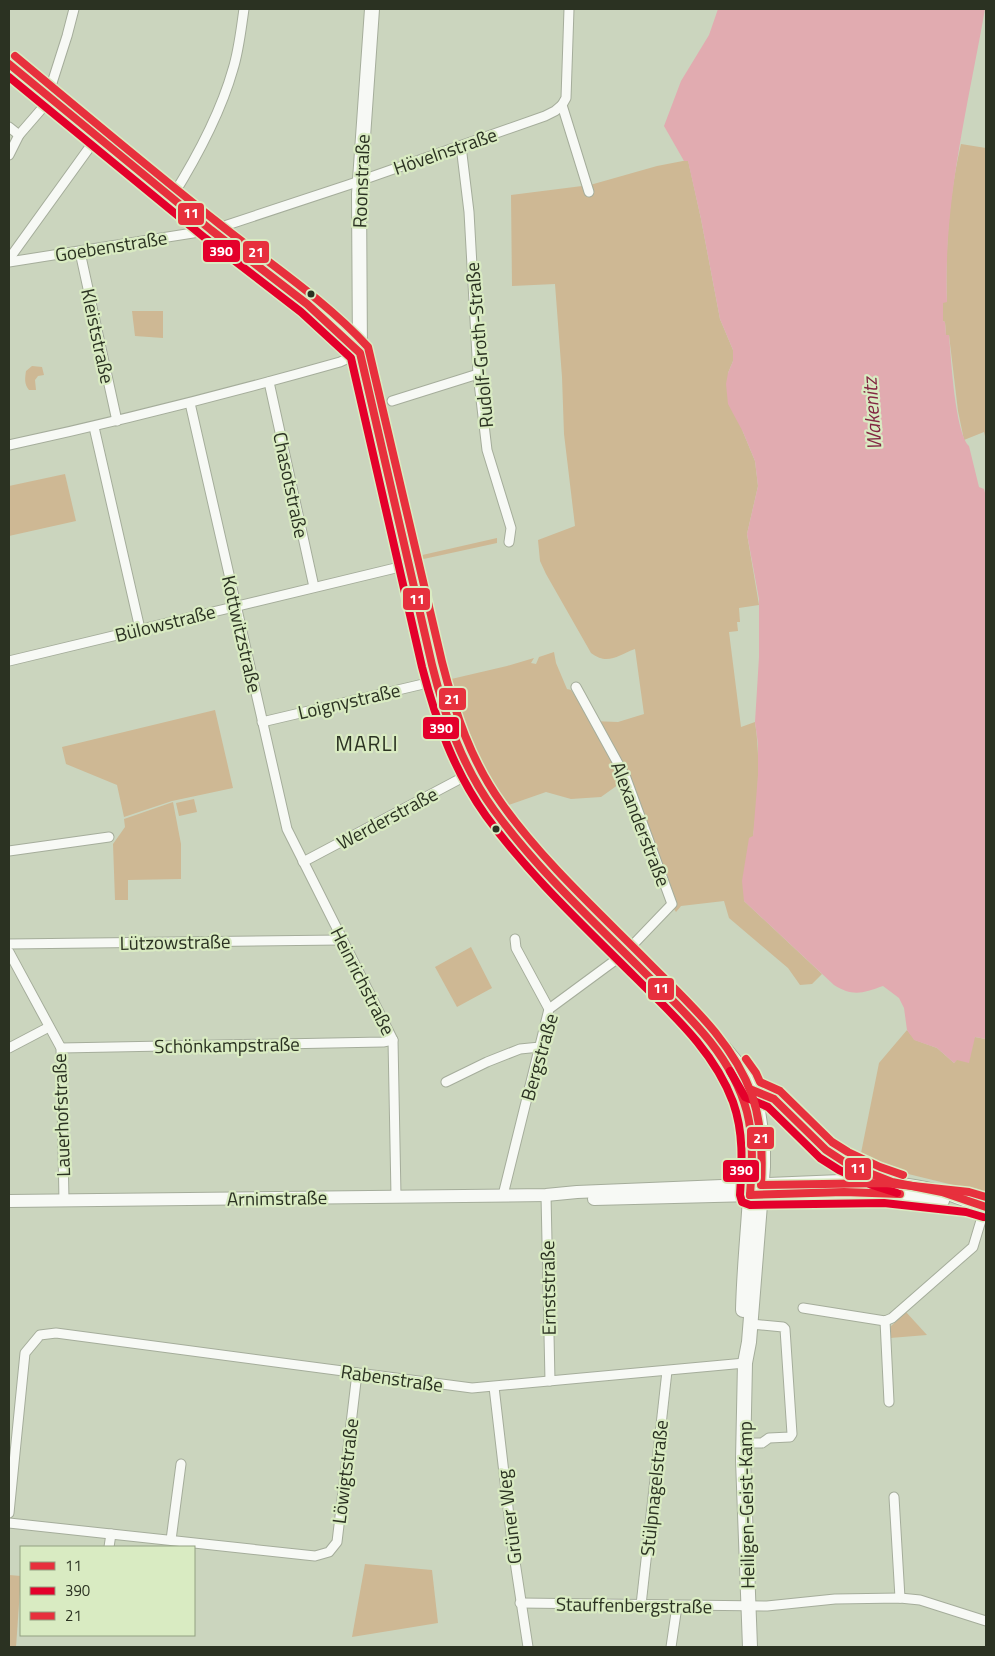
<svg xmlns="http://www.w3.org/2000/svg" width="995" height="1656" font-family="'Titillium Web',sans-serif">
<rect width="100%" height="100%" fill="#cbd5be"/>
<g fill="#ceb894">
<path d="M961,144L986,148V440L984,432L964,440L958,411L949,335H946L945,322L943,321V302H947C945,250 949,195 961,144Z"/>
<path d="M688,160L701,219L720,319L733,350V361L728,373L743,432L755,461L758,486L747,534L759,605L739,608L740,622H737L738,631L729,632L741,727L755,722C764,781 752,842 744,901L822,974L812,984L800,985L788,968L729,918L724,901L681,906L676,912L668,900L622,782L601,797L571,799L546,792L506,806L481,769L458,715L447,680L507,666L534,658L531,663L536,664L539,657L554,652L556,663L567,689L571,690L592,721L618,722L644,714L635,649C618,655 608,666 591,653L546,574L540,561L538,540L575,526L564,434L562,377L555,284L512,286L511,195L590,185L657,166Z"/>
<path d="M132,311H163V338L135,336Z"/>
<path d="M32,366L42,367L44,375L38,376L35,380L36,390H29C24,384 25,378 26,371Z"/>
<path d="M65,474L76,521L9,536V486Z"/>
<path d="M497,538V543L419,560L418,556Z"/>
<path d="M215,710L233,788L172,801L124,817L117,785L66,764L62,747Z"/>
<path d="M194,799L197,812L179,816L176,803Z"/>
<path d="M173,802L181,844V879L128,880V900H115L113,844L125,827L124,819Z"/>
<path d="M471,947L492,988L457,1007L435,967Z"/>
<path d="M907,1030L915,1040L937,1048L954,1063L975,1037L986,1039V1193L896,1171L870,1163L860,1158L879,1063Z"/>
<path d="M906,1312L927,1335L890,1338V1327Z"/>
<path d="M365,1564L432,1570L438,1623L352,1637Z"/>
<path d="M9,1575L21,1576L16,1647H9Z"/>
</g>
<path fill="#e1abb0" d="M718,9H985C968,106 943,203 947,302L943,303V321L945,322L946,335H949C951,358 955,432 969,446L979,487L984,489L986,497V1039L975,1037L969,1063L957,1060L954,1063L937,1048L914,1040L907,1030L904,1008L899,998L883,986C863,993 853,997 834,985L744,901L742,881L749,838L753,836L758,775V744L755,722L759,657V599L747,534L758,486L755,461L743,432L728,404L726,384L728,373L733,361V350L720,319L701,219L688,161H684L664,126L681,81L709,35Z"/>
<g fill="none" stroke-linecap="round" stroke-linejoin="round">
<defs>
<g id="street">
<path d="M569,9L566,98L562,105L589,192"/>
<path d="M9,127L19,135"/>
<path d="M461,146L469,212L478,374L487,450L511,528L509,542"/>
<path d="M9,155L19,135L45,105L67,36L74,9"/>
<path d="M172,197C197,157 220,115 233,69C239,50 241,29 244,9"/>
<path d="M80,252L117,421"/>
<path d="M9,259L97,137"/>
<path d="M9,262L212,230L348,185L545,116L555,111L562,105"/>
<path d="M269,382L314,587"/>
<path d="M392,401L478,374"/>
<path d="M190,403L287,829L393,1040L396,1196"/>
<path d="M94,427L140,629"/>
<path d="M9,445C120,421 230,393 340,362L360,353"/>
<path d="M9,661L408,565"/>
<path d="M262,722L436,681"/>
<path d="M9,851L109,837"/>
<path d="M303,862L471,773"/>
<path d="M515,939L516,948L549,1009"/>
<path d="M9,944L341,940"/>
<path d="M9,952L61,1048L64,1201"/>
<path d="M9,1048L49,1027"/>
<path d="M61,1048L383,1042L393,1040"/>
<path d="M446,1082L487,1062L520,1049L540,1047"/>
<path d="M752,1090L774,1099L808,1133L826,1150L843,1161L882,1178"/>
<path d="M503,1195L549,1009L625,953L672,904L626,778L576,687"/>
<path d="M546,1195L550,1381"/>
<path d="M803,1308L885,1321L892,1318L973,1247L985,1207"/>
<path d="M885,1321L889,1402"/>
<path d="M494,1387L512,1542L528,1647"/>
<path d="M743,1443H762L769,1438L790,1437L792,1434L785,1329L783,1327L751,1324"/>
<path d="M894,1497L900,1598"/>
<path d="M9,1513L25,1353L40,1335L56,1333L472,1388L745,1363"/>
<path d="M9,1523L315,1556L329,1552L337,1542L357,1373"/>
<path d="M171,1540L181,1464"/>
<path d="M109,1547L111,1534"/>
<path d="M520,1603L767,1606L835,1599L900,1598L920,1600L986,1621"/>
<path d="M641,1605L667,1371"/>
<path d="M671,1647L677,1606"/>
</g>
<g id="secondary">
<path d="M9,64C76,120 143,175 211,230C262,270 316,306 360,353"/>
<path d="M594,1199L866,1192L906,1194L943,1201"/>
<path d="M9,1201L546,1195L577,1192L865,1180C891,1182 917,1185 942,1192C957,1197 971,1203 986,1207"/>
</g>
<g id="primary">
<path d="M372,9L359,194L360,353L428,649L448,719L471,773L505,824L534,859L701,1029L725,1049L738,1065L747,1078L757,1104L763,1145V1167L749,1342L745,1363L743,1460L750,1647"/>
<path d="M721,1056C734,1076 746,1098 750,1122C753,1141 752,1160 751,1180C749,1223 744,1266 743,1310"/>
</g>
</defs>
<use href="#street" stroke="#a5ad9b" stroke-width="11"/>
<use href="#secondary" stroke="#a5ad9b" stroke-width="14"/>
<use href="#primary" stroke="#a5ad9b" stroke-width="16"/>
<use href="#street" stroke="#f7f9f5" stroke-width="9"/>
<use href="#secondary" stroke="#f7f9f5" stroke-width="12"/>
<use href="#primary" stroke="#f7f9f5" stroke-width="14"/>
<defs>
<g id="bus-1">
<path d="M9,64L211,230L307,304L360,353L432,665C445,717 462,766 494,810C536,868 590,918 640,968C683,1011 731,1052 747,1112C754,1140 752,1167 750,1195"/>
<path d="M752,1090L774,1099L826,1150L849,1165L892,1182L942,1192L986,1207"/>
<path d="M750,1195L844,1192L900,1194"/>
</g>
<g id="bus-2">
<path d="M9,77L205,238L301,312L351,358L422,667C436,721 454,771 486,816C529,875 584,926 635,977C673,1015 714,1051 733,1102C744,1133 742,1163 740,1195L742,1202L750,1205L884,1203L966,1212L983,1217"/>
<path d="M730,1071L745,1097L768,1107L820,1158L839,1170L872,1185L897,1193"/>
</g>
<g id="bus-3">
<path d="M15,56C82,112 149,168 217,222C268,263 324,299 368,347L442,662C455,713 471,761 502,804C544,863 603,916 654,968C692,1006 733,1043 752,1095C762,1125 763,1154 761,1185L885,1183L969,1192L986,1197"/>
<path d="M746,1059L756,1073L760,1082L780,1091L832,1142L848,1152L880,1167L903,1175"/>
</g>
</defs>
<use href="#bus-1" stroke="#d9ebc2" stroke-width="11"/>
<use href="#bus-2" stroke="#d9ebc2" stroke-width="11"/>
<use href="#bus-3" stroke="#d9ebc2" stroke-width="11"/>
<use href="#bus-1" stroke="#e7303d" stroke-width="8"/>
<use href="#bus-2" stroke="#e4002b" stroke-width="8"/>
<use href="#bus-3" stroke="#e7303d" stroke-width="8"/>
</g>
<g fill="#2b3222" stroke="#d9ebc2" stroke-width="2">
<circle cx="311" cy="294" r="4.5"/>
<circle cx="496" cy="829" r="4.5"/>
</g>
<g text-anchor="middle" stroke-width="4.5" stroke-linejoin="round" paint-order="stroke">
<g font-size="19" fill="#2b3222" stroke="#d9ebc2">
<text transform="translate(445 151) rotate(-19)" y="7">Hövelnstraße</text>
<text transform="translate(361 181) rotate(-88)" y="7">Roonstraße</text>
<text transform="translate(111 246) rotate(-9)" y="7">Goebenstraße</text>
<text transform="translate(98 336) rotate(78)" y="7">Kleiststraße</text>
<text transform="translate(479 345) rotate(-95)" y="7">Rudolf-Groth-Straße</text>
<text transform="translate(291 485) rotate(78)" y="7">Chasotstraße</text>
<text transform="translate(165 623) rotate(-14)" y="7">Bülowstraße</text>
<text transform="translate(242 634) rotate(77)" y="7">Kottwitzstraße</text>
<text transform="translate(349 701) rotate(-13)" y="7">Loignystraße</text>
<text transform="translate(387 818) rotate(-28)" y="7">Werderstraße</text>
<text transform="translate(641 824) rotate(69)" y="7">Alexanderstraße</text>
<text transform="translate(175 942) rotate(-1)" y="7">Lützowstraße</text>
<text transform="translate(363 981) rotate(63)" y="7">Heinrichstraße</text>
<text transform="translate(227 1045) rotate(-1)" y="7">Schönkampstraße</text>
<text transform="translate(539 1057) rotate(-74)" y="7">Bergstraße</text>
<text transform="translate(61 1115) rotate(-92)" y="7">Lauerhofstraße</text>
<text transform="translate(277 1198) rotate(-1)" y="7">Arnimstraße</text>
<text transform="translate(548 1288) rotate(-91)" y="7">Ernststraße</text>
<text transform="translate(392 1378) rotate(8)" y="7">Rabenstraße</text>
<text transform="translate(345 1471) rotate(-83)" y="7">Löwigtstraße</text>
<text transform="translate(654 1488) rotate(-84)" y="7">Stülpnagelstraße</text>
<text transform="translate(746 1505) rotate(-91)" y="7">Heiligen-Geist-Kamp</text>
<text transform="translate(509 1517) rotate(-97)" y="7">Grüner Weg</text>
<text transform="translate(634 1605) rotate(1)" y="7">Stauffenbergstraße</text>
</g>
<g font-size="20" font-style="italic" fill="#822642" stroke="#d9ebc2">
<text transform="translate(872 414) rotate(-94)" y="7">Wakenitz</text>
</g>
<g font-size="21" letter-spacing="1" fill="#2b3222" stroke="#d9ebc2">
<text x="367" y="751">MARLI</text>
</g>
</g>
<g stroke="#d9ebc2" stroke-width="2">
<rect x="177" y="202" width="28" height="24" rx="5" fill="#e7303d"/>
<rect x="202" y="239" width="39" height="24" rx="5" fill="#e4002b"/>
<rect x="242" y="240" width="28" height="24" rx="5" fill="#e7303d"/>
<rect x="402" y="587" width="29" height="24" rx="5" fill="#e7303d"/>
<rect x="438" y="687" width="29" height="24" rx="5" fill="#e7303d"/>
<rect x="422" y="716" width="38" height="24" rx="5" fill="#e4002b"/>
<rect x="647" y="977" width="28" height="24" rx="5" fill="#e7303d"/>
<rect x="746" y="1126" width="29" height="24" rx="5" fill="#e7303d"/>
<rect x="844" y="1157" width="28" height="24" rx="5" fill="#e7303d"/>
<rect x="722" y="1159" width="38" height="24" rx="5" fill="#e4002b"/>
</g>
<g font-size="14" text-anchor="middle" font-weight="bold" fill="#fff">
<text x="191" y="218">11</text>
<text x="221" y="256">390</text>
<text x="256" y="257">21</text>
<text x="417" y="604">11</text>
<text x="452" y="704">21</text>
<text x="441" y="733">390</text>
<text x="661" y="993">11</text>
<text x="761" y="1143">21</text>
<text x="858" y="1173">11</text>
<text x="741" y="1175">390</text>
</g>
<rect width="995" height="1656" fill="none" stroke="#2b3222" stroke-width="20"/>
<rect x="20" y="1546" width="175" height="90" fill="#d9ebc2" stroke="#93a182"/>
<rect x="30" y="1562" width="25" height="8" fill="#e7303d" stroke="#93a182"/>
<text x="65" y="1571" font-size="15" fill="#2b3222">11</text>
<rect x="30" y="1587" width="25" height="8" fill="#e4002b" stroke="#93a182"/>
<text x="65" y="1596" font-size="15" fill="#2b3222">390</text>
<rect x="30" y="1612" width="25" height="8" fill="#e7303d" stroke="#93a182"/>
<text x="65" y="1621" font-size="15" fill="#2b3222">21</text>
</svg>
